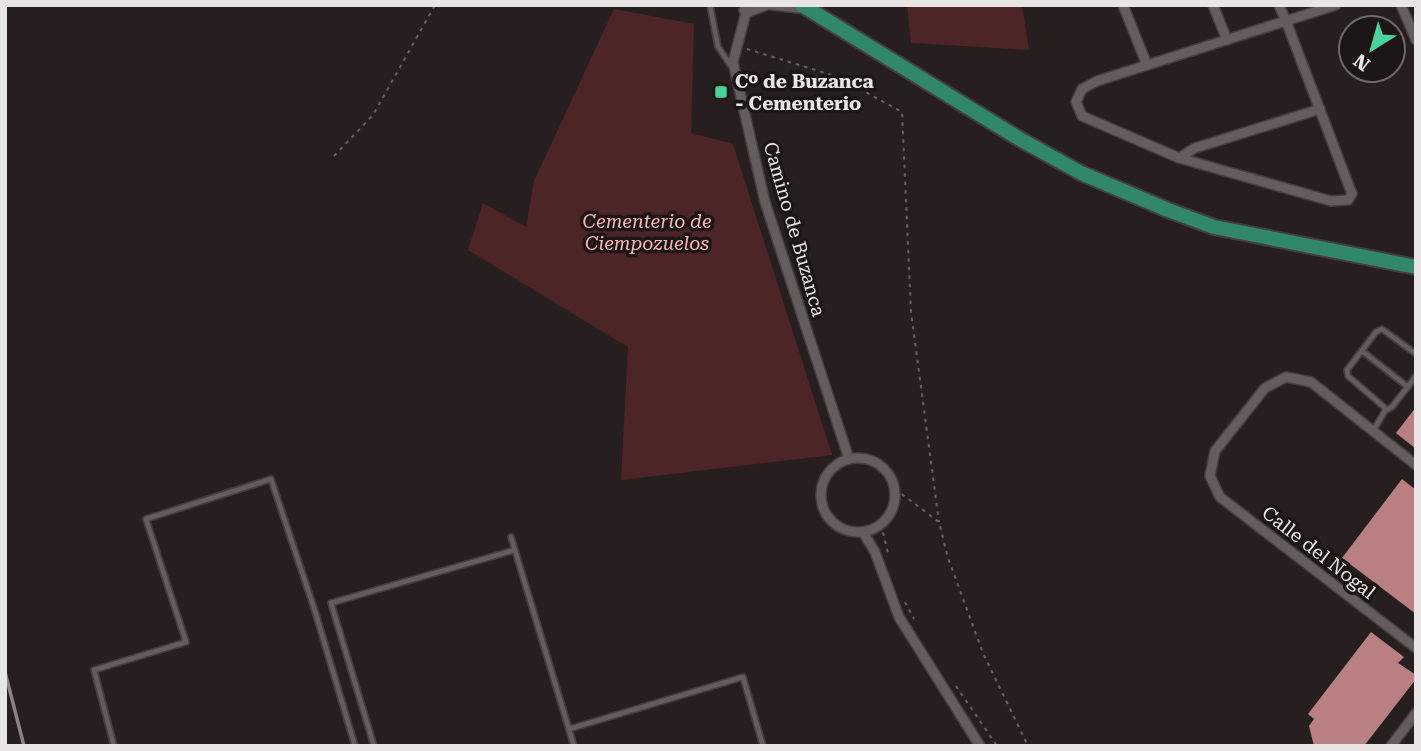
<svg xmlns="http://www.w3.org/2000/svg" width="1421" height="751" font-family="'Roboto Serif',serif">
<rect width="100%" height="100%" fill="#271f1f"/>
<g fill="#4d2526">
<path d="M907,5H1022L1029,50L911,43Z"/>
<path d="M614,9L694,24L691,133L733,144L832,455L621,480L628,347L468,250L483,203L526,227L534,181Z"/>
</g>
<g fill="#b98081">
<path d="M1416,407V449L1396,433Z"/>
<path d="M1402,479L1416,490V614L1342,558Z"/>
<path d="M1371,632L1404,657L1398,663L1416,675V679L1364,746H1314L1309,726L1314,719L1308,714Z"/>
</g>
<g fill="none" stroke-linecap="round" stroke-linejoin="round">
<defs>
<g id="lane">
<path d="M710,5L718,47L731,66"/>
<path d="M1362,351L1408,387"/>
<path d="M1385,411L1392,407L1416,376"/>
<path d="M1373,431L1385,411L1384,407L1348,376L1347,370L1376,332L1382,329L1416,354"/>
<path d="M511,537L574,746"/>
<path d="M569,729L743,677L763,746"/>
<path d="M114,746L94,670L186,642L146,519L271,479L315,611L355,746"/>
<path d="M374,746L331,603L515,550"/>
</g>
<g id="street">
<path d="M748,5L733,62L765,202L849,459"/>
<path d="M772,5L806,9"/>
<path d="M1123,5L1147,65"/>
<path d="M1213,5L1227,40"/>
<path d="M1279,5L1286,21L1352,194L1348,200L1331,201L1179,158L1082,116L1076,102L1082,89L1097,81L1336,5"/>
<path d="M1401,5L1416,40"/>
<path d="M744,10L746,13L767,5"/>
<path d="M1179,158L1195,148L1320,109"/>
<circle cx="858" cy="495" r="37"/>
<path d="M1416,465L1311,382L1286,377L1265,388L1215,451L1210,476L1220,497L1416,648"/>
<path d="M863,532L875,552L899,617L980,746"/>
<path d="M1391,746L1416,713"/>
</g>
<path id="primary" d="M802,5L1018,138L1081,173L1168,210L1214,227L1416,267"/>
</defs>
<use href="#lane" stroke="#443e3e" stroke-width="8"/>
<use href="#street" stroke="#443e3e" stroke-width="12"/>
<use href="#primary" stroke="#443e3e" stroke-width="18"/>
<g stroke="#696262" stroke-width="2" stroke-dasharray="3.5 5" stroke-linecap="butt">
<path d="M747,49L838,77L902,112L911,312L939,522"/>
<path d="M334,156L373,115L435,5"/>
<path d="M895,489L939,522L948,558L983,653L1028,746"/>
<path d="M881,524L889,557"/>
<path d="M905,602L914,619"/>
<path d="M956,686L997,746"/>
</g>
<use href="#lane" stroke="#655c5c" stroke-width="4.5"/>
<use href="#street" stroke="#655c5c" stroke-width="9"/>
<use href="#primary" stroke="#30876a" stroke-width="14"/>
<path stroke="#8b8484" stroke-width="3.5" d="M5,672L24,746"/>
</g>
<rect fill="#49d49c" stroke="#1d1616" stroke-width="2.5" x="714" y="85" width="14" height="14" rx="3.5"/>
<g text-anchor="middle" stroke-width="7" stroke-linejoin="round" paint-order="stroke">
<g font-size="19" font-weight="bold" fill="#eae5e5" stroke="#1d1616" text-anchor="start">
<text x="735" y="88">Cº de Buzanca<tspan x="735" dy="22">- Cementerio</tspan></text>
</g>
<g font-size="19" font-style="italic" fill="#fcb7b7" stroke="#1d1616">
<text x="647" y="228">Cementerio de<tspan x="647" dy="22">Ciempozuelos</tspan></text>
</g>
<g font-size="19" fill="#eae5e5" stroke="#1d1616">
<text transform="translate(795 229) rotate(74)" y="7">Camino de Buzanca</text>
<text transform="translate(1319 552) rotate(38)" y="7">Calle del Nogal</text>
</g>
</g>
<rect width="1421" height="751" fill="none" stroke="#eae5e5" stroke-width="14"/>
<g transform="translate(1372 49) rotate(217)"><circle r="33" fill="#1d1616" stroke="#6f6969" stroke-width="2"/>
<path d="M0-5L12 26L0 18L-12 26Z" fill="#49d49c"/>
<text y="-10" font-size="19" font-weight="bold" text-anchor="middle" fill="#eae5e5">N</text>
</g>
</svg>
